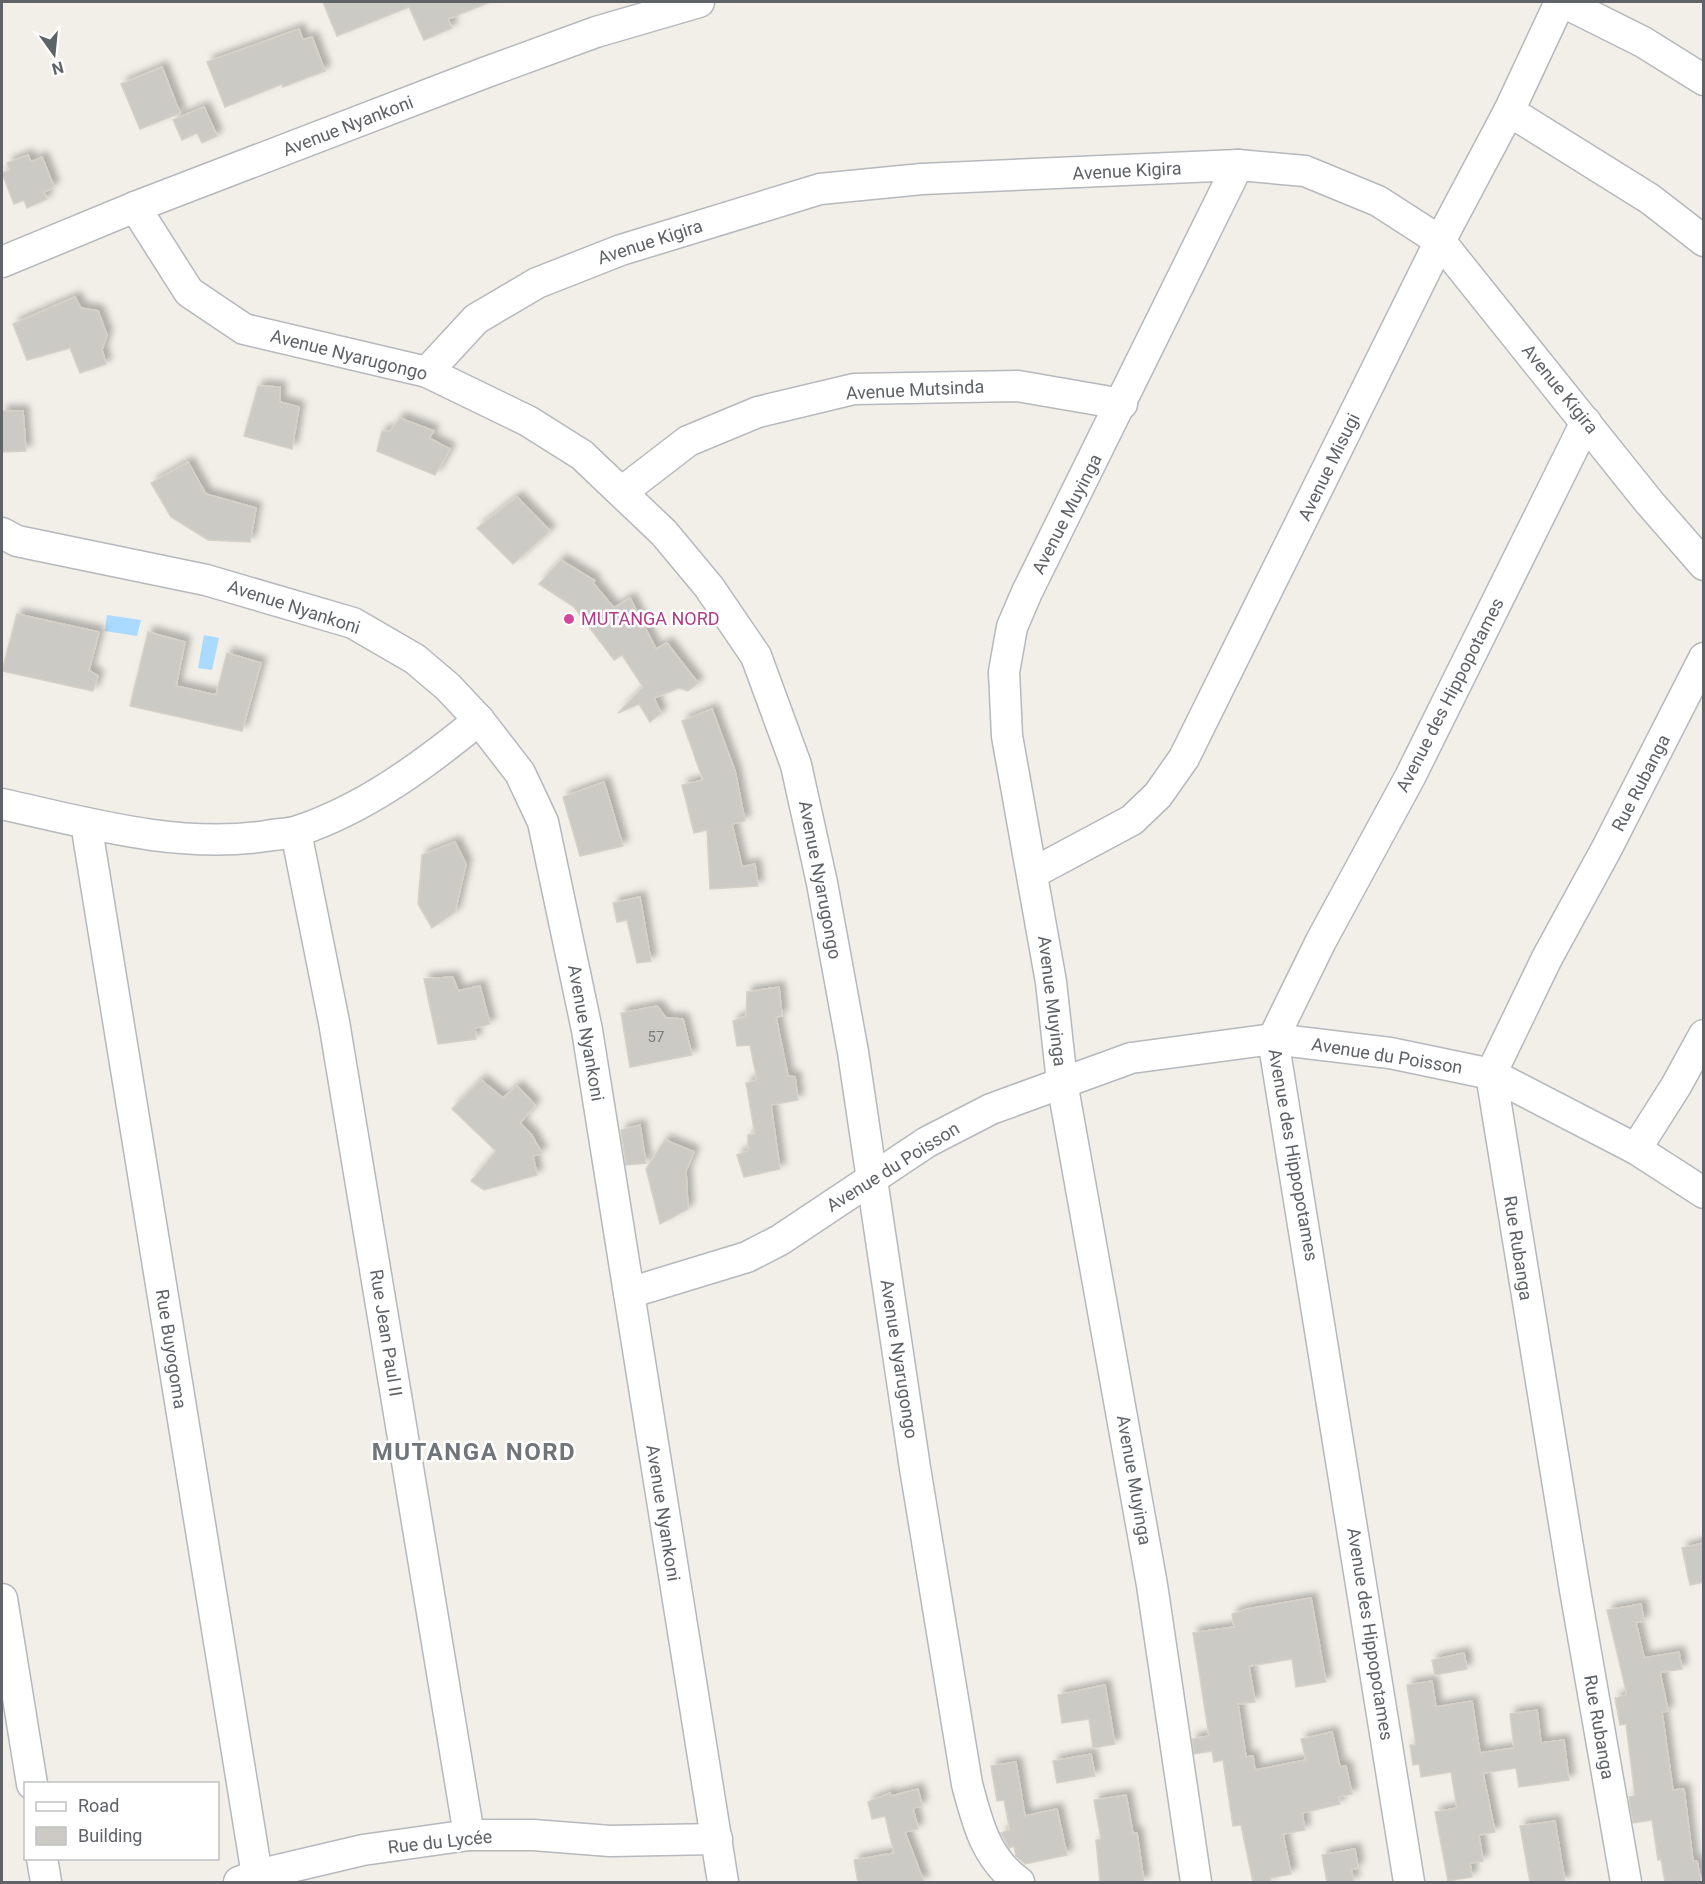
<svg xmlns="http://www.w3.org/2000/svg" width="1705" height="1884" font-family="Roboto,sans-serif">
<defs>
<filter id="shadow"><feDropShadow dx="5.5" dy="-5.5" stdDeviation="3" flood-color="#0004"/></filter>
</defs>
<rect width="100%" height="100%" fill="#f1efe8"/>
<g fill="#aadaff">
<path d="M107,615L141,620L137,636L105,631Z"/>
<path d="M204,635L219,638L212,670L198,668Z"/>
</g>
<g fill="#cccac5" stroke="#d6d1c6" stroke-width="1.5" filter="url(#shadow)">
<path d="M323,2H490L448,19L452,28L424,40L409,7L337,36Z"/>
<path d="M299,29L303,40L312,37L325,71L283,87L282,84L225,107L207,62Z"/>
<path d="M162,67L180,113L140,129L121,84Z"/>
<path d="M204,107L217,136L202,143L197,133L182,140L173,120Z"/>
<path d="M28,155L31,162L42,157L54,187L44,192L47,199L27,208L24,200L14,204L2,173L10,170L7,163Z"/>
<path d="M75,297L81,308L98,311L107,335L102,350L106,364L80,373L70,348L27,360L13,324Z"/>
<path d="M258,386L280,387V402L299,407L292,449L244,436Z"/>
<path d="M2,411H23L26,451L2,452Z"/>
<path d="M400,418L434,431L429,438L450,449L435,475L377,451L382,431H390Z"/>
<path d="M188,462L206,494L256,508L250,542L208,540L171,517L151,483Z"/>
<path d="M517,497L550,531L513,564L477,528Z"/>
<path d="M561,560L595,581L593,583L614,608L630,598L656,649L667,643L698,683L688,691L679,688L654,698L661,713L650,722L639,704L618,713L643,687L622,655L614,660L574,607L539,584Z"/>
<path d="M17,614L99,632L89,670L98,676L93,691L2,671Z"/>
<path d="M148,632L185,642L176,686L216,695L227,653L261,663L242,731L130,706Z"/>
<path d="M712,709L735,771L745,821L732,824L742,867L755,864L758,886L710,889L707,830L694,833L682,785L703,780L682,721Z"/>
<path d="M604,782L623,846L580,856L563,797Z"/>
<path d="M455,842L466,864L455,912L432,928L418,904L422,855Z"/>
<path d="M640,897L651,961L637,963L627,920L617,922L613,903Z"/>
<path d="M453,977L458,991L480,986L490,1024L475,1028L476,1039L438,1044L424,979Z"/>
<path d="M779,987L782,1016L776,1017L788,1076L795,1077L798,1100L771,1105L780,1169L744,1177L737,1155L748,1151V1135L755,1134L746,1083L757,1080L750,1045L737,1046L733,1021L746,1016L747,992Z"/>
<path d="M657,1006L666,1018L683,1019L692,1055L630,1067L621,1013Z"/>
<path d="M481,1080L503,1098L517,1086L535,1105L520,1123L531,1134L542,1153L533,1156L537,1175L484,1190L471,1181L496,1151L452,1109Z"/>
<path d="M640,1125L646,1163L626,1165L621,1130Z"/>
<path d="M665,1140L694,1152L686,1171L688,1209L660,1224L646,1169Z"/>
<path d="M1704,1543V1582L1690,1585L1682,1548Z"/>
<path d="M1311,1598L1326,1682L1296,1687L1292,1659L1249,1666L1255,1702L1238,1704L1246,1757L1253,1756L1255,1770L1306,1760L1301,1739L1332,1732L1340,1767L1346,1766L1352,1794L1338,1797L1340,1804L1302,1813L1305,1830L1283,1834L1291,1874L1270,1878L1271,1882H1253L1241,1825L1233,1826L1223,1760L1214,1762L1212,1751L1194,1754L1192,1739L1209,1736L1193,1633L1234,1627L1232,1614L1247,1609Z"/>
<path d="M1641,1604L1644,1621L1636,1622L1644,1658L1679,1652L1682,1669L1660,1672L1668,1711L1662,1712L1673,1790L1684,1789L1693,1861H1697L1701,1882H1665L1661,1859L1658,1860L1652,1820L1633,1823L1629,1797L1635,1796L1626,1724L1620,1725L1615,1698L1627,1695L1607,1610Z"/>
<path d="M1464,1653L1467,1669L1435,1675L1432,1660Z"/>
<path d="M1432,1681L1436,1707L1472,1701L1480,1753L1514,1748L1510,1714L1537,1710L1541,1743L1564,1740L1569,1780L1519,1787L1516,1768L1483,1773L1495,1832L1479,1835L1483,1861L1470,1863L1472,1877L1448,1881L1435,1812L1457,1808L1451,1772L1421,1777L1419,1764L1413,1765L1410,1745H1416L1407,1685Z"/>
<path d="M1105,1685L1115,1744L1093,1748L1089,1719L1062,1723L1058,1695Z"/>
<path d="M1091,1754L1095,1776L1057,1783L1053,1761Z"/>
<path d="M1016,1762L1025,1816L1057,1809L1067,1855L1025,1864L1016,1856L1014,1846L1009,1848L1006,1842L1001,1833L1010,1830L1004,1800L997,1801L991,1766Z"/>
<path d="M918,1789L922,1806L913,1808L918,1829L905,1832L924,1882H858L854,1860L894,1853L885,1816L872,1819L868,1802L890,1793L891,1796Z"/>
<path d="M1126,1795L1133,1834L1137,1833L1144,1882H1100L1096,1840L1101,1839L1094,1800Z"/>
<path d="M1555,1821L1565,1882H1530L1520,1826Z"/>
<path d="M1355,1849L1358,1868L1351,1869L1354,1882H1327L1322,1855Z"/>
</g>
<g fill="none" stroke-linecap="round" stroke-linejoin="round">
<defs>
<g id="minor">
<path d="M1563,2L1643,42L1704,80"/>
<path d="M1509,111L1650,199L1704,241"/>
<path d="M135,207L189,292L244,329L427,372L528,421L582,455L664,533L709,587L756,656L796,765L822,883L853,1052L915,1468L967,1784C977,1822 986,1859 1019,1882"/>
<path d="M2,262L135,207L484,73L596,32L699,2"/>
<path d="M427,372L476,319L537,283L621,250L820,189L922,179L1238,165L1305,171L1378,201L1440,241L1649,502L1704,565"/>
<path d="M623,491L688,441L758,412L854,389L1018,386L1122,404"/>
<path d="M2,533L17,541L206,580L353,623L415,659L448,687L479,720L520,773L543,822L587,1030L723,1882"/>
<path d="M2,804C88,823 177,849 266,836C277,834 288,834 298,831C366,808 424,765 479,720"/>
<path d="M86,823L257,1875"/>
<path d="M296,832L334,1022L469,1835"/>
<path d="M1033,873L1132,820L1158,795L1184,758L1440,241L1509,111L1560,2"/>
<path d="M1636,1149L1676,1086L1704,1035"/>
<path d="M629,1293L747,1257L780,1240L927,1142L991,1109L1131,1058L1273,1039L1390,1053L1491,1074L1636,1149L1704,1193"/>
<path d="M2,1599L32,1784"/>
<path d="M42,1858L46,1882"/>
<path d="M239,1882L257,1875L363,1850L469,1835H533L610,1841L717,1839"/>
<path d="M1196,1882L1152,1585L1062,1082L1051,982L1007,736L1004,672L1012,627L1027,592L1238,165"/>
<path d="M1409,1882L1273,1039L1321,941L1410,777L1586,422"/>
<path d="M1626,1882L1575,1590L1491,1074L1547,958L1607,848L1704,658"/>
</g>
</defs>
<use href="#minor" stroke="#b5b8bc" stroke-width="33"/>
<use href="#minor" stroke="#fff" stroke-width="30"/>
</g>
<circle fill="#d1479c" stroke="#fff" stroke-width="2" cx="569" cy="619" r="6"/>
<g text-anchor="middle" stroke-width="5" stroke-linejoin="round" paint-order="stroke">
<g font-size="15" fill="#7a7d7f">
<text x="656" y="1042">57</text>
</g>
<g font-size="18" fill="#5f6368" stroke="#fff">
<text transform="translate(348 126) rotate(-21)" y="6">Avenue Nyankoni</text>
<text transform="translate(1127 171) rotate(-3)" y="6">Avenue Kigira</text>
<text transform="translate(650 242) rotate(-18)" y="6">Avenue Kigira</text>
<text transform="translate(349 355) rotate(14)" y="6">Avenue Nyarugongo</text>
<text transform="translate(1560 389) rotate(51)" y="6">Avenue Kigira</text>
<text transform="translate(915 390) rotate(-3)" y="6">Avenue Mutsinda</text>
<text transform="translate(1329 467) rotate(-64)" y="6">Avenue Misugi</text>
<text transform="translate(1067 514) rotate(-63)" y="6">Avenue Muyinga</text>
<text transform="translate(294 607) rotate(18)" y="6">Avenue Nyankoni</text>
<text transform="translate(1450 695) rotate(-63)" y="6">Avenue des Hippopotames</text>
<text transform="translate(1641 783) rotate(-63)" y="6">Rue Rubanga</text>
<text transform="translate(820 880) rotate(79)" y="6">Avenue Nyarugongo</text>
<text transform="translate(1052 1001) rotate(83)" y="6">Avenue Muyinga</text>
<text transform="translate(586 1033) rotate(80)" y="6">Avenue Nyankoni</text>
<text transform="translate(1387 1056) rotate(9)" y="6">Avenue du Poisson</text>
<text transform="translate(1293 1155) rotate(80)" y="6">Avenue des Hippopotames</text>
<text transform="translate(893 1167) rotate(-32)" y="6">Avenue du Poisson</text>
<text transform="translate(1518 1248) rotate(81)" y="6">Rue Rubanga</text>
<text transform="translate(386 1333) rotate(81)" y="6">Rue Jean Paul II</text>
<text transform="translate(171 1349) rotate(81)" y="6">Rue Buyogoma</text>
<text transform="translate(899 1359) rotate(81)" y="6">Avenue Nyarugongo</text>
<text transform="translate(1134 1480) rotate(80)" y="6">Avenue Muyinga</text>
<text transform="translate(663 1513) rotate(81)" y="6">Avenue Nyankoni</text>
<text transform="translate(1370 1634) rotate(81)" y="6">Avenue des Hippopotames</text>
<text transform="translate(1599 1727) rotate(80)" y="6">Rue Rubanga</text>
<text transform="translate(440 1842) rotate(-6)" y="6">Rue du Lycée</text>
</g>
<g font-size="18" fill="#b23c85" stroke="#fff" text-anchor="start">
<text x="581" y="625">MUTANGA NORD</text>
</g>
<g font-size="24" font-weight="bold" letter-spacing="1.5" fill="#70757a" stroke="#fff">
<text x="474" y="1460">MUTANGA NORD</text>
</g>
</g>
<rect width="1705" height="1884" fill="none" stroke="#5f6368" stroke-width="6"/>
<rect x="24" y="1782" width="195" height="78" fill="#ffffff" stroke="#bfc1c3" stroke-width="1.5"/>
<rect x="36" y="1802" width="30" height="9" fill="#ffffff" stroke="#bfc1c3" stroke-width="1.5"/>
<text x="78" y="1812" font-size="18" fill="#5f6368">Road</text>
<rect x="36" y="1827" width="30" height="18" fill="#cccac5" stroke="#bfc1c3" stroke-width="1.5"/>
<text x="78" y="1842" font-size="18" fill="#5f6368">Building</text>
<g transform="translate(54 54) rotate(165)" stroke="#ffffff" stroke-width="4.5" paint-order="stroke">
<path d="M0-4.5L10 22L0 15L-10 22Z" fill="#5f6368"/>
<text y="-9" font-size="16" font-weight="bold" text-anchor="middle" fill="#5f6368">N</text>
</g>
</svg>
